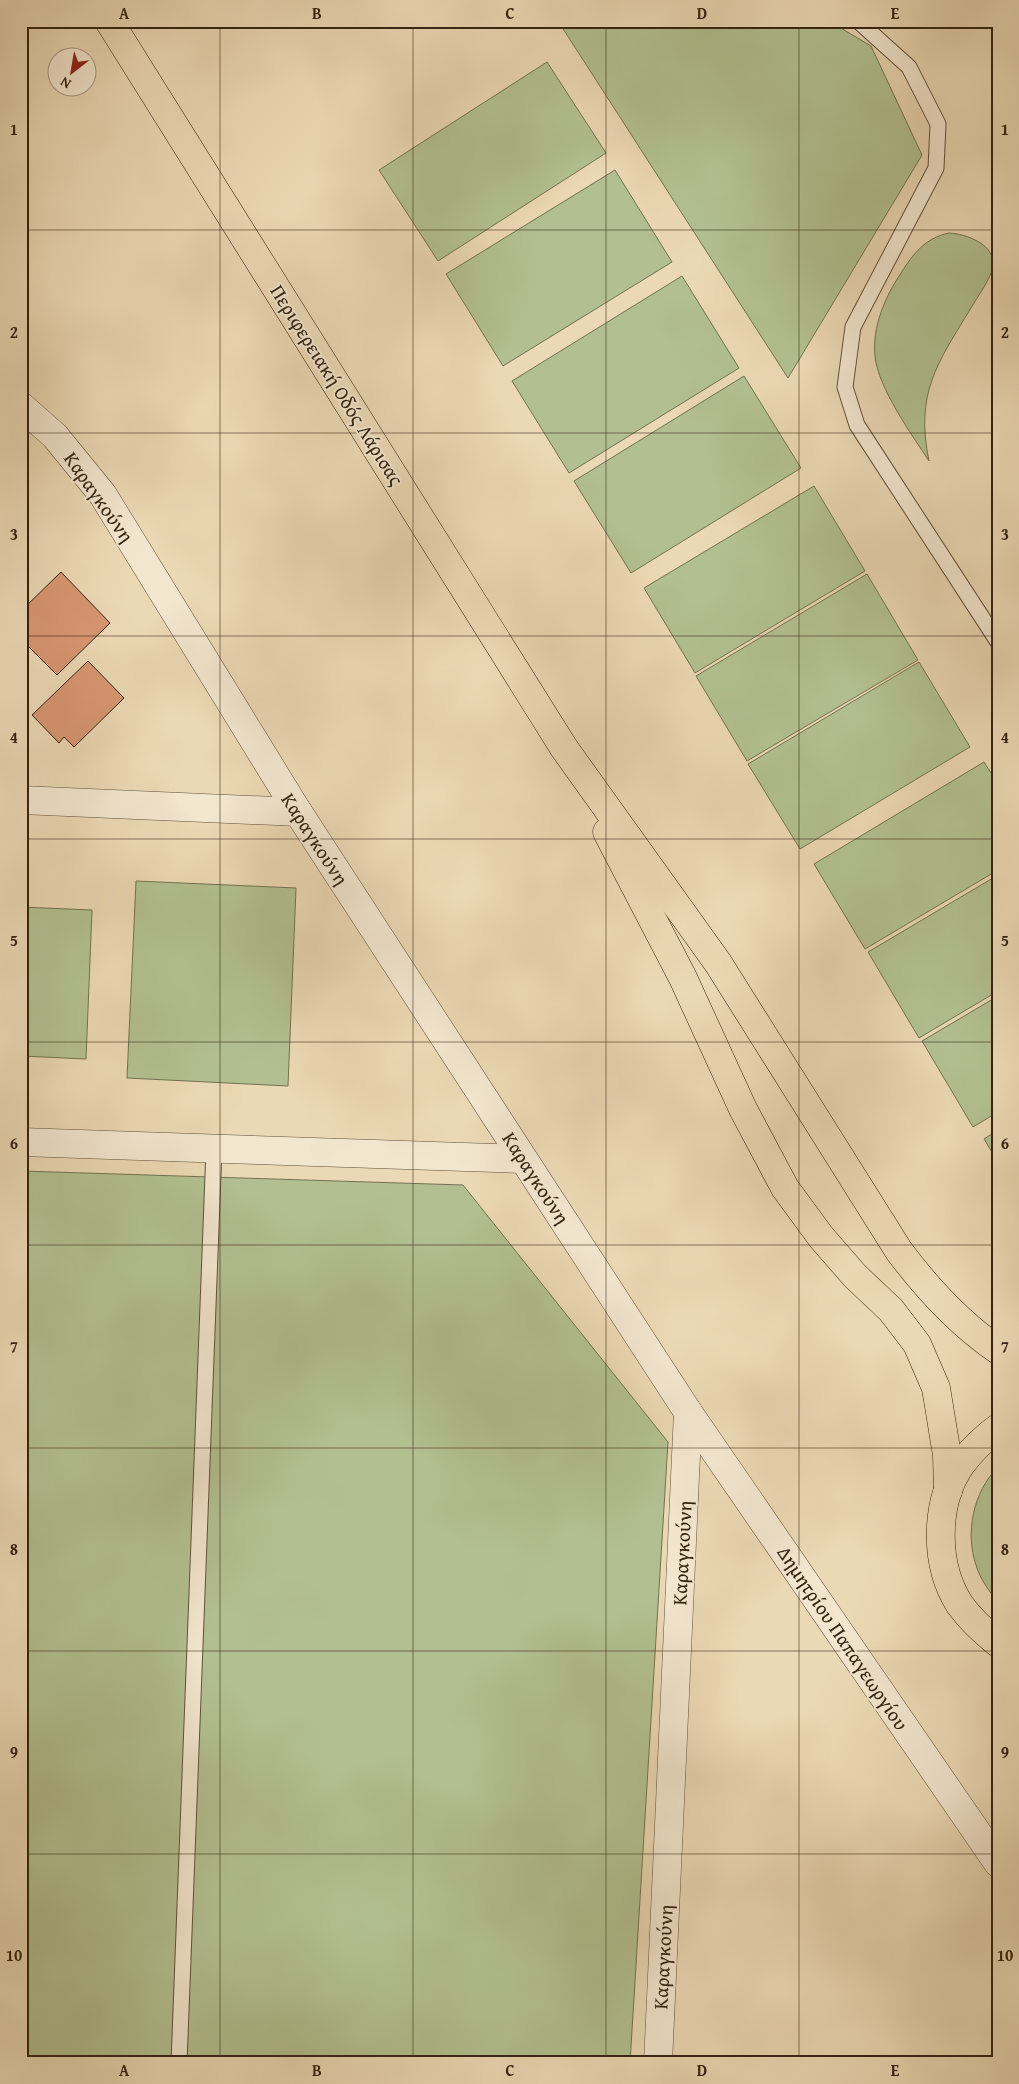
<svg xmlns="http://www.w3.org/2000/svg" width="1019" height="2084" font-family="'Gentium Book Plus',serif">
<rect width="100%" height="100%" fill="#ebd8b4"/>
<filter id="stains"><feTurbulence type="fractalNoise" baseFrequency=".004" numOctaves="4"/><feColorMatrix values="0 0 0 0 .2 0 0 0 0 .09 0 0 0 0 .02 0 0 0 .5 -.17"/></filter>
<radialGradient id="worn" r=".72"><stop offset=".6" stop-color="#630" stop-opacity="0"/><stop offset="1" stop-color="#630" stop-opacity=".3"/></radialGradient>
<g fill="#b2c091" stroke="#727252">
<path d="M558,21H829L871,46L922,155L788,378Z"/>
<path d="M547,62L606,153L438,261L379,170Z"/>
<path d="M615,170L672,262L503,366L446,274Z"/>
<path d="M949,233C966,234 996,244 993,267C990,280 978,296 971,308C937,364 915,393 929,461C912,435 878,388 875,356C872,327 885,297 901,273C913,254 925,238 949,233Z"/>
<path d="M682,276L739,368L569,473L512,381Z"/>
<path d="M744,376L801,468L631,573L574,481Z"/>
<path d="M814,486L865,571L695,673L644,588Z"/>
<path d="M867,574L918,660L747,761L696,676Z"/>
<path d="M919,662L970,747L800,849L748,764Z"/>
<path d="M984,762L998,784V870L865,949L814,864Z"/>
<path d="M998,875V991L919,1038L868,952Z"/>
<path d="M136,881L296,888L288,1086L127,1078Z"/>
<path d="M21,907L92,910L86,1059L21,1056Z"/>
<path d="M998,996V1112L973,1127L922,1041Z"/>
<path d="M998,1130V1162L984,1139Z"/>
<path d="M21,1171L463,1185L668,1442L630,2063H21Z"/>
<path d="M998,1467V1602C989,1591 980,1579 976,1565C965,1533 973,1492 998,1467Z"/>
</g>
<g fill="#d79672" stroke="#332312">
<path d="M61,572L110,623L57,675L21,639V611Z"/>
<path d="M88,661L124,698L74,747L64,737L59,743L32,715Z"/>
</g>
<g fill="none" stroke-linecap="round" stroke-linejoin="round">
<defs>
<g id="lane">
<path d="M858,21L909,67L938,124L936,168L853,327L845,387L857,425L998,642"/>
<path d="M179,2063L214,1149"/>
</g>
<g id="street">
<path d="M21,406L55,436L103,495L298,812L688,1412L998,1863"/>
<path d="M21,800L298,812"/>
<path d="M21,1142L523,1159"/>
<path d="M658,2063L688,1412"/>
</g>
<g id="highway">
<path d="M109,21L564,748L718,963L899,1251C926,1287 960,1324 998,1350"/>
<path d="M607,832L683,978L743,1109L785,1188L821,1237L855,1276L891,1310L917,1344L936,1388L947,1455L948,1491"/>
<path d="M998,1428C984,1438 973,1449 962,1463C934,1502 934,1565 960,1605C971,1620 984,1632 998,1643"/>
</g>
</defs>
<use href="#lane" stroke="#61503a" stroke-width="17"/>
<use href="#street" stroke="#61503a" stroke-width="29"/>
<use href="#highway" stroke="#332312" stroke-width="29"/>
<use href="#lane" stroke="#f2e6ce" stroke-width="15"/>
<use href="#street" stroke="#f2e6ce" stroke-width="28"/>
<use href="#highway" stroke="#ebd8b4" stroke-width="28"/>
</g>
<path fill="none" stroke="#332312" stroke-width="1" stroke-opacity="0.55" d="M220,21V2063M413,21V2063M606,21V2063M799,21V2063M21,230H998M21,433H998M21,636H998M21,839H998M21,1042H998M21,1245H998M21,1448H998M21,1651H998M21,1854H998"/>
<g text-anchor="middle" stroke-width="4" stroke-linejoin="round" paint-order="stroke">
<g font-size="20" fill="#332312" stroke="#f2e6ce">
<text transform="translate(337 385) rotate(58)" y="7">Περιφερειακή Οδός Λάρισας</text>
<text transform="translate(99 497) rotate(55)" y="7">Καραγκούνη</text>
<text transform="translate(315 839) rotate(57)" y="7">Καραγκούνη</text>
<text transform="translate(536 1178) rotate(57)" y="7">Καραγκούνη</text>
<text transform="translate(682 1553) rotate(-87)" y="7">Καραγκούνη</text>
<text transform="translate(843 1638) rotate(56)" y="7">Δημητρίου Παπαγεωργίου</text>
<text transform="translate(663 1957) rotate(-87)" y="7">Καραγκούνη</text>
</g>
</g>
<rect width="1019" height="2084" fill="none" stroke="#ebd8b4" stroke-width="55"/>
<g transform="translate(72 72) rotate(211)"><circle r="24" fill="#f2e6ce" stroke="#a69883"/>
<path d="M0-4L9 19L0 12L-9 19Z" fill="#8f2418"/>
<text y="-8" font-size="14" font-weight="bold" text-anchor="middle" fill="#332312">N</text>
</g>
<rect x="28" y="28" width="964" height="2028" fill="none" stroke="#332312" stroke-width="2"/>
<g font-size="16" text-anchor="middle" font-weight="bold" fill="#332312">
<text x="124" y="19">A</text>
<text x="317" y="19">B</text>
<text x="510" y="19">C</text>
<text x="702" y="19">D</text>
<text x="895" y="19">E</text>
<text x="14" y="135">1</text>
<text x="1005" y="135">1</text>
<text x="14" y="338">2</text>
<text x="1005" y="338">2</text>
<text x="14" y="540">3</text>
<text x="1005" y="540">3</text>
<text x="14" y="743">4</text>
<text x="1005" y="743">4</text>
<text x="14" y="946">5</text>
<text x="1005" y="946">5</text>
<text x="14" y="1149">6</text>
<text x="1005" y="1149">6</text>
<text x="14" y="1352">7</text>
<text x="1005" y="1352">7</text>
<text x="14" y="1555">8</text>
<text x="1005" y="1555">8</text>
<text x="14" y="1758">9</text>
<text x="1005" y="1758">9</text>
<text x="14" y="1961">10</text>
<text x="1005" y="1961">10</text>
<text x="124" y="2076">A</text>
<text x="317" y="2076">B</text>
<text x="510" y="2076">C</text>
<text x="702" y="2076">D</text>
<text x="895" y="2076">E</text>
</g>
<rect width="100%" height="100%" filter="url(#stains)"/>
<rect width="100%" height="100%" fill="url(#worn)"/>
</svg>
